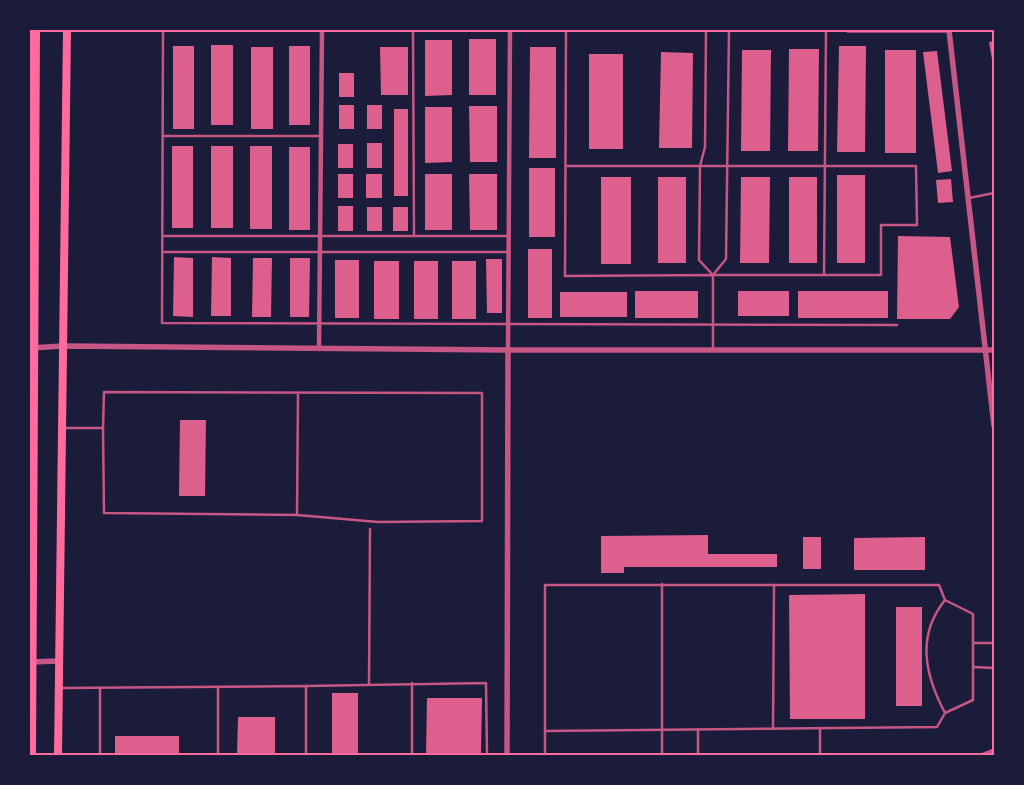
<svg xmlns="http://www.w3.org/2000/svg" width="1024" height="785" font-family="Inter,sans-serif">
<rect width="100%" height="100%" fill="#1b1b3a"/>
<g fill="#dd5f8e">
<rect x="469" y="39" width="27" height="56"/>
<path d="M425,40H452V95L425,96Z"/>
<path d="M994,41V65H993L989,42Z"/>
<rect x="211" y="45" width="22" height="80"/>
<rect x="173" y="46" width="21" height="83"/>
<rect x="289" y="46" width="21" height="79"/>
<path d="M839,46H866L865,152H837Z"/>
<rect x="251" y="47" width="22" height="82"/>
<path d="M380,47H408V95H381Z"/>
<path d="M530,47H556V158H529Z"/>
<path d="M789,49H819L818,151H788Z"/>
<path d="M742,50H771L770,151H741Z"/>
<rect x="885" y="50" width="31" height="103"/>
<path d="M937,51L952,171L938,173L923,52Z"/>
<path d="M661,52L693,53L692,148H659Z"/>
<rect x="589" y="54" width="34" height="95"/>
<rect x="339" y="73" width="15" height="24"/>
<rect x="339" y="105" width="15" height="24"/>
<rect x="367" y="105" width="15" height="24"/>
<path d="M469,106H497V162H470Z"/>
<path d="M425,107H452V162L425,163Z"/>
<rect x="394" y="109" width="14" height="87"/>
<rect x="367" y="143" width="15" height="25"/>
<rect x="338" y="144" width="15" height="24"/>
<rect x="172" y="146" width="21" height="82"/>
<rect x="211" y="146" width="22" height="82"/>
<rect x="250" y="146" width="22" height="83"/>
<rect x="289" y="147" width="21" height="83"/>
<rect x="529" y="168" width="26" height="69"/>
<rect x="338" y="174" width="15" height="24"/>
<rect x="366" y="174" width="16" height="24"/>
<rect x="425" y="174" width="27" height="56"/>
<path d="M469,174H497V230H470Z"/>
<rect x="837" y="175" width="28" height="88"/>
<rect x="601" y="177" width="30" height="87"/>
<rect x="658" y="177" width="28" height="86"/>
<path d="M741,177H770L769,263H740Z"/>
<rect x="789" y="177" width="28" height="86"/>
<path d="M951,179L953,202L938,203L936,180Z"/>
<rect x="338" y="206" width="15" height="25"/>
<rect x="367" y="207" width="15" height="24"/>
<rect x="393" y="207" width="15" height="24"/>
<path d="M898,236L950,237L959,307L950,319H897Z"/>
<rect x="528" y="249" width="24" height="69"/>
<path d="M174,257L193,258V317L173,316Z"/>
<path d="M212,257L231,258V316H211Z"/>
<path d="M253,258H272L271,317H252Z"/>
<path d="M290,258H310L309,317H290Z"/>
<path d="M486,259H502V313H487Z"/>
<rect x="335" y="260" width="24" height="58"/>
<rect x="374" y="261" width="25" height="58"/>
<rect x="414" y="261" width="24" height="58"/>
<rect x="452" y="261" width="24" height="58"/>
<rect x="635" y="291" width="63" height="27"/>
<rect x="738" y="291" width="51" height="25"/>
<rect x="798" y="291" width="90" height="27"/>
<rect x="560" y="292" width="67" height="25"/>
<path d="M180,420H206L205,496H179Z"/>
<path d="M708,535V554H777V567H624V573H601V536Z"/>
<rect x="803" y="537" width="18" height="32"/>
<path d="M925,537V570H854V538Z"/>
<path d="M865,594V719H790L789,595Z"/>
<rect x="896" y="607" width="26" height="99"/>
<rect x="332" y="693" width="26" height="60"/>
<path d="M427,698H482L481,755H426Z"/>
<path d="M238,717H275V755H237Z"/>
<rect x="115" y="736" width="64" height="19"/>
</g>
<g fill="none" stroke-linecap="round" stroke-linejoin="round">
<g stroke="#c65784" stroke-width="2.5">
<path d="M163,30L162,323L897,325"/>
<path d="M413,30L414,236"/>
<path d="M566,30L565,276L713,275V349"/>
<path d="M706,30L705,147L700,166L699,260L713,275"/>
<path d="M994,101V193"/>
<path d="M163,136H321"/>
<path d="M566,166H916L917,225H881V275H713"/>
<path d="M969,198L994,193"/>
<path d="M163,236H509"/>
<path d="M163,252H509"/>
<path d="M713,275L726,259L729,30"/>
<path d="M824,275L826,30"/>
<path d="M64,428H103L104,392L482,393V521L378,522L297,515L298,393"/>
<path d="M103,428L104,513L297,515"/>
<path d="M662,584V755"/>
<path d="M973,643H994"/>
<path d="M973,667L994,668"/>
<path d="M412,683V755"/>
<path d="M369,684L370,529"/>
<path d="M306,686L486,683L487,755"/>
<path d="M61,688L306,686V755"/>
<path d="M820,728V755"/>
<path d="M698,729V755"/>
<path d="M773,729L774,585"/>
<path d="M545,731L937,727L945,713L973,700V614L945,600C916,636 925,675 945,713"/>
<path d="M100,755V688"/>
<path d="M218,755V687"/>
<path d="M545,755V585H939L945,600"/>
</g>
<g stroke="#c65784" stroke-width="4.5">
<path d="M319,349L322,30"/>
<path d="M508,350L510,30"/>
</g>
<g stroke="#c65784" stroke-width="5.5">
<path d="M848,30H949"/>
<path d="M949,30L994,426"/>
<path d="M30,348L63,346L508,350H994"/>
<path d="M30,662L59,661"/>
<path d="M507,755L508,350"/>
<path d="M984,755L994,751"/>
</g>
<g stroke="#ff6b9d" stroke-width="8">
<path d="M32,755L36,30"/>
<path d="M58,755L67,30"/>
</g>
</g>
<rect width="1024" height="785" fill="none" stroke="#1b1b3a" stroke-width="62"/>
<rect x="31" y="31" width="962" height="723" fill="none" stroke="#ff6b9d" stroke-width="2"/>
</svg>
